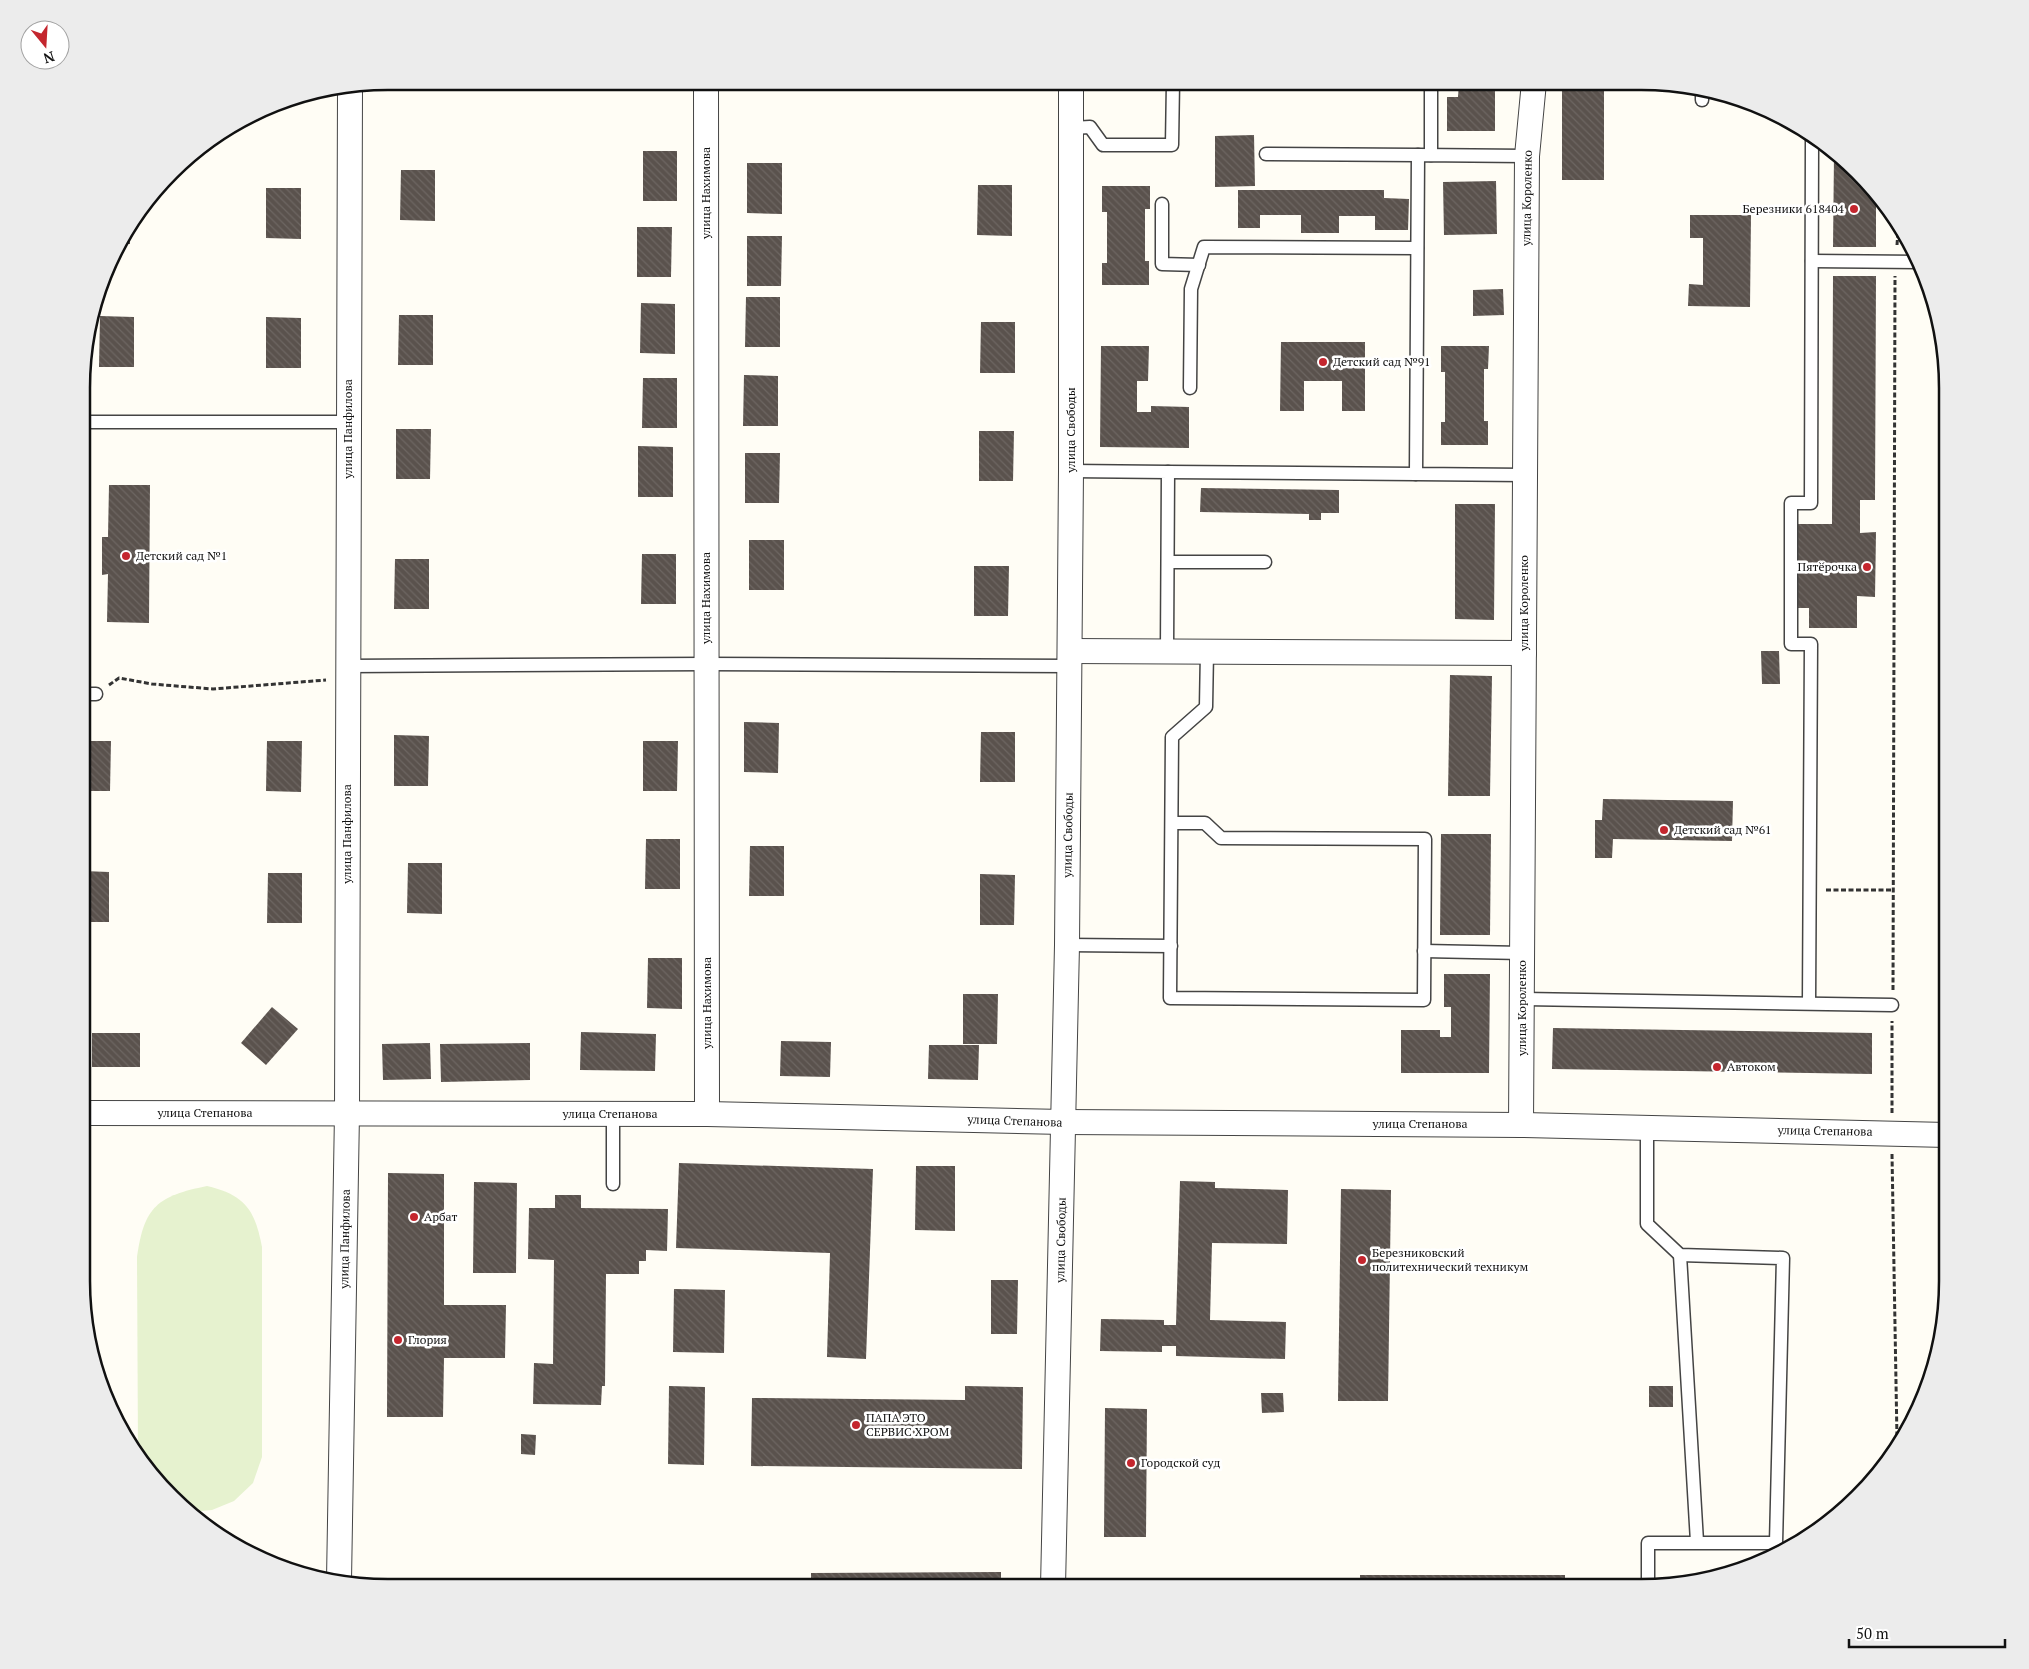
<svg xmlns="http://www.w3.org/2000/svg" width="2029" height="1669" font-family="'PT Serif',serif">
<defs>
<pattern id="building-back-hatch" width="6" height="6" patternUnits="userSpaceOnUse" patternTransform="scale(1.25)"><rect width="6" height="6" fill="#5a524d"/><path d="M-1 5l2 2M0 0l6 6M5-1l2 2" fill="none" stroke="#6d6662"/></pattern>
</defs>
<rect width="100%" height="100%" fill="#fffdf5"/>
<path fill="#e6f2cf" d="M207,1186C245,1195 255,1210 262,1247V1457L253,1483L234,1501L212,1510L192,1512L171,1498L138,1451L137,1257C144,1206 158,1196 207,1186Z"/>
<g fill="url(#building-back-hatch)">
<path d="M1459,82H1495V131H1447V97H1458Z"/>
<rect x="1562" y="82" width="42" height="98"/>
<path d="M1254,135L1255,186L1215,187V136Z"/>
<rect x="643" y="151" width="34" height="50"/>
<path d="M1834,155L1858,171L1876,199V247H1833Z"/>
<path d="M747,163H782V214L747,213Z"/>
<path d="M401,170H435V221L400,220Z"/>
<path d="M1496,181L1497,234L1444,235L1443,182Z"/>
<path d="M978,185H1012V236L977,235Z"/>
<path d="M1102,186H1150V209H1145V261H1149V285H1102V263H1107V212H1102Z"/>
<path d="M266,188H301V239L266,238Z"/>
<path d="M1238,190H1384V198L1409,199L1408,230H1375V216H1339V233H1301V215H1260V228H1238Z"/>
<path d="M1690,215H1751L1750,307L1688,306L1689,284L1703,285V238H1690Z"/>
<path d="M130,225V244H119L122,235Z"/>
<path d="M637,227H672L671,277H637Z"/>
<path d="M747,236H782L781,286H747Z"/>
<path d="M1833,276H1876L1875,500H1860V533L1876,532L1875,597L1857,596V628H1809V608H1798V524H1832Z"/>
<path d="M1503,289L1504,315L1473,316V290Z"/>
<path d="M746,297H780V347H745Z"/>
<path d="M641,303L675,304V354L640,353Z"/>
<path d="M399,315H433V365H398Z"/>
<path d="M100,316L134,317V367H99Z"/>
<path d="M266,317L301,318V368H266Z"/>
<path d="M981,322H1015V373H980Z"/>
<path d="M1281,342H1365V411H1342V381H1304V411H1280Z"/>
<path d="M1101,346H1149L1148,381H1137V412H1151V406L1189,407V448L1100,447Z"/>
<path d="M1441,346H1489L1488,369H1484V421H1488V445H1441V422H1445V372H1441Z"/>
<path d="M744,375L778,376V426H743Z"/>
<path d="M643,378H677V428H642Z"/>
<path d="M396,429H431L430,479H396Z"/>
<path d="M979,431H1014L1013,481H979Z"/>
<path d="M638,446L673,447V497H638Z"/>
<path d="M745,453H780L779,503H745Z"/>
<path d="M109,485H150L149,623L107,622L108,574L102,575V537H108Z"/>
<path d="M1201,488L1339,490V513H1321V520H1309V514L1200,512Z"/>
<path d="M1455,504H1495L1494,620L1455,619Z"/>
<rect x="749" y="540" width="35" height="50"/>
<path d="M642,554H676V604H641Z"/>
<path d="M395,559H429V609H394Z"/>
<path d="M974,566H1009L1008,616H974Z"/>
<path d="M1761,651H1779L1780,684H1762Z"/>
<path d="M1450,675L1492,676L1490,796H1448Z"/>
<path d="M744,722L779,723L778,773L744,772Z"/>
<path d="M981,732H1015V782H980Z"/>
<path d="M394,735L429,736L428,786H394Z"/>
<path d="M83,741H111L110,791H83Z"/>
<path d="M267,741H302L301,792L266,791Z"/>
<path d="M643,741H678L677,791H643Z"/>
<path d="M1603,799L1733,801L1732,841L1613,839L1612,858H1595V820H1602Z"/>
<path d="M1441,834H1491L1490,935H1440Z"/>
<path d="M646,839H680V889H645Z"/>
<path d="M750,846H784V896H749Z"/>
<path d="M408,863H442V914L407,913Z"/>
<path d="M83,871L109,872V922H83Z"/>
<path d="M268,873H302V923H267Z"/>
<path d="M980,874L1015,875L1014,925H980Z"/>
<path d="M648,958H682V1009L647,1008Z"/>
<path d="M1444,974H1490L1489,1073H1401V1030H1440V1037H1451V1007H1444Z"/>
<path d="M963,994H998L997,1044H963Z"/>
<path d="M272,1007L298,1029L266,1065L241,1043Z"/>
<path d="M1553,1028L1872,1033V1074L1552,1069Z"/>
<path d="M581,1032L656,1034L655,1071L580,1070Z"/>
<rect x="92" y="1033" width="48" height="34"/>
<path d="M781,1041L831,1042L830,1077L780,1076Z"/>
<path d="M430,1043L431,1079L383,1080L382,1044Z"/>
<path d="M530,1043V1080L441,1082L440,1044Z"/>
<path d="M929,1045H979L978,1080L928,1079Z"/>
<path d="M679,1163L873,1169L866,1359L827,1357L830,1253L676,1248Z"/>
<path d="M916,1166H955V1231L915,1230Z"/>
<path d="M388,1173L444,1174V1305H506L505,1358H444L443,1417H387Z"/>
<path d="M1180,1181L1215,1182V1188L1288,1190L1287,1244L1212,1243L1210,1320L1286,1322L1285,1359L1176,1356V1346H1162V1352L1100,1351L1101,1319L1164,1320V1325H1176Z"/>
<path d="M474,1182L517,1183L516,1273H473Z"/>
<path d="M1341,1189L1391,1190L1388,1401H1338Z"/>
<path d="M555,1195H581V1208L668,1209L667,1251L646,1250V1261H639V1274H606L605,1386H602L601,1405L533,1404L534,1363L553,1364L554,1260L528,1259L529,1208H555Z"/>
<path d="M82,1196H86L85,1315L82,1302Z"/>
<path d="M991,1280H1018L1017,1334H991Z"/>
<path d="M674,1289L725,1290L724,1353L673,1352Z"/>
<path d="M669,1386L705,1387L704,1465L668,1464Z"/>
<path d="M965,1386L1023,1387L1022,1469L751,1466L752,1398L965,1400Z"/>
<rect x="1649" y="1386" width="24" height="21"/>
<path d="M1261,1393H1283L1284,1412L1262,1413Z"/>
<path d="M1105,1408L1147,1409L1146,1537H1104Z"/>
<path d="M521,1434L536,1435L535,1455L521,1454Z"/>
<path d="M1001,1572V1587H811V1573Z"/>
<rect x="1360" y="1575" width="205" height="13"/>
</g>
<g fill="none" stroke-linecap="round" stroke-linejoin="round">
<defs>
<g id="lane">
<path d="M1702,100V91"/>
<path d="M1072,128L1090,127L1103,145H1172L1173,82"/>
<path d="M1266,154L1418,155"/>
<path d="M1431,155V82"/>
<path d="M1162,204V264L1199,265"/>
<path d="M1812,261L1919,262"/>
<path d="M1190,388L1191,289L1204,247L1417,248"/>
<path d="M84,422H348"/>
<path d="M1071,471L1168,472L1167,650"/>
<path d="M1168,472L1416,474"/>
<path d="M1525,475L1416,474L1418,155L1527,156"/>
<path d="M1168,562H1265"/>
<path d="M347,666L706,664L1070,666"/>
<path d="M83,694H96"/>
<path d="M1172,823H1205L1221,838L1425,839L1424,1000L1170,998C1171,911 1172,824 1172,737L1206,707L1207,651"/>
<path d="M1067,945L1171,946"/>
<path d="M1424,951L1522,953"/>
<path d="M1522,999L1892,1005"/>
<path d="M1809,1003L1811,644H1791V503H1811L1812,140"/>
<path d="M1647,1128V1224L1680,1255L1783,1258L1776,1543H1648V1586"/>
<path d="M613,1184V1114"/>
<path d="M1680,1255L1697,1542"/>
</g>
<g id="street">
<path d="M706,81L707,1114"/>
<path d="M1070,651L1524,653"/>
<path d="M82,1113L707,1114L1064,1122L1521,1125L1947,1135"/>
<path d="M1521,1125L1527,156L1534,82"/>
<path d="M339,1580L347,1113L350,87"/>
<path d="M1053,1587L1067,945L1071,471V82"/>
</g>
</defs>
<use href="#lane" stroke="#444" stroke-width="15"/>
<use href="#street" stroke="#444" stroke-width="26"/>
<g stroke="#333" stroke-width="3" stroke-dasharray="5 2.5" stroke-linecap="butt">
<path d="M1897,245L1898,231"/>
<path d="M109,685L119,678L152,684L213,689L326,680"/>
<path d="M1826,890H1893"/>
<path d="M1893,990L1895,276"/>
<path d="M1892,1113V1021"/>
<path d="M1892,1154L1897,1439"/>
</g>
<use href="#lane" stroke="#fff" stroke-width="12"/>
<use href="#street" stroke="#fff" stroke-width="24"/>
</g>
<g fill="#c4262e" stroke="#fff" stroke-width="2">
<circle cx="1854" cy="209" r="5"/>
<circle cx="1323" cy="362" r="5"/>
<circle cx="126" cy="556" r="5"/>
<circle cx="1867" cy="567" r="5"/>
<circle cx="1664" cy="830" r="5"/>
<circle cx="1717" cy="1067" r="5"/>
<circle cx="414" cy="1217" r="5"/>
<circle cx="1362" cy="1260" r="5"/>
<circle cx="398" cy="1340" r="5"/>
<circle cx="856" cy="1425" r="5"/>
<circle cx="1131" cy="1463" r="5"/>
</g>
<g text-anchor="middle" stroke-width="5" stroke-linejoin="round" paint-order="stroke">
<g font-size="12" fill="#111" stroke="#fff">
<text transform="translate(706 193) rotate(-90)" y="4">улица Нахимова</text>
<text transform="translate(1527 198) rotate(-89)" y="4">улица Короленко</text>
<text transform="translate(348 429) rotate(-90)" y="4">улица Панфилова</text>
<text transform="translate(1071 430) rotate(-90)" y="4">улица Свободы</text>
<text transform="translate(706 598) rotate(-90)" y="4">улица Нахимова</text>
<text transform="translate(1524 603) rotate(-90)" y="4">улица Короленко</text>
<text transform="translate(347 834) rotate(-90)" y="4">улица Панфилова</text>
<text transform="translate(1068 835) rotate(-89)" y="4">улица Свободы</text>
<text transform="translate(707 1003) rotate(-90)" y="4">улица Нахимова</text>
<text transform="translate(1522 1008) rotate(-90)" y="4">улица Короленко</text>
<text x="205" y="1117">улица Степанова</text>
<text x="610" y="1118">улица Степанова</text>
<text transform="translate(1015 1121) rotate(2)" y="4">улица Степанова</text>
<text x="1420" y="1128">улица Степанова</text>
<text transform="translate(1825 1131) rotate(1)" y="4">улица Степанова</text>
<text transform="translate(345 1239) rotate(-89)" y="4">улица Панфилова</text>
<text transform="translate(1061 1240) rotate(-89)" y="4">улица Свободы</text>
</g>
<g font-size="12" fill="#111" stroke="#fff" text-anchor="start">
<text x="1844" y="213" text-anchor="end">Березники 618404</text>
<text x="1333" y="366">Детский сад №91</text>
<text x="136" y="560">Детский сад №1</text>
<text x="1857" y="571" text-anchor="end">Пятёрочка</text>
<text x="1674" y="834">Детский сад №61</text>
<text x="1727" y="1071">Автоком</text>
<text x="424" y="1221">Арбат</text>
<text x="1372" y="1257">Березниковский<tspan x="1372" dy="14">политехнический техникум</tspan></text>
<text x="408" y="1344">Глория</text>
<text x="866" y="1422">ПАПА ЭТО<tspan x="866" dy="14">СЕРВИС ХРОМ</tspan></text>
<text x="1141" y="1467">Городской суд</text>
</g>
</g>
<path d="M0 0H2029V1669H0ZM388 90H1641A298 298 0 0 1 1939 388V1281A298 298 0 0 1 1641 1579H388A298 298 0 0 1 90 1281V388A298 298 0 0 1 388 90Z" fill="#ececec" fill-rule="evenodd"/>
<path fill="none" stroke="#111" stroke-width="2.5" d="M388 90H1641A298 298 0 0 1 1939 388V1281A298 298 0 0 1 1641 1579H388A298 298 0 0 1 90 1281V388A298 298 0 0 1 388 90Z"/>
<g transform="translate(45 45) rotate(162)"><circle r="24" fill="#ffffff" stroke="#a0a0a0"/>
<path d="M0-4L9 19L0 12L-9 19Z" fill="#c4262e"/>
<text y="-8" font-size="14" font-weight="bold" text-anchor="middle" fill="#111111">N</text>
</g>
<path d="M1849 1639v8h156v-8" fill="none" stroke="#111111" stroke-width="2.5"/>
<text x="1856" y="1639" font-size="15" fill="#111111" stroke="#ffffff" stroke-width="4" paint-order="stroke">50 m</text>
</svg>
